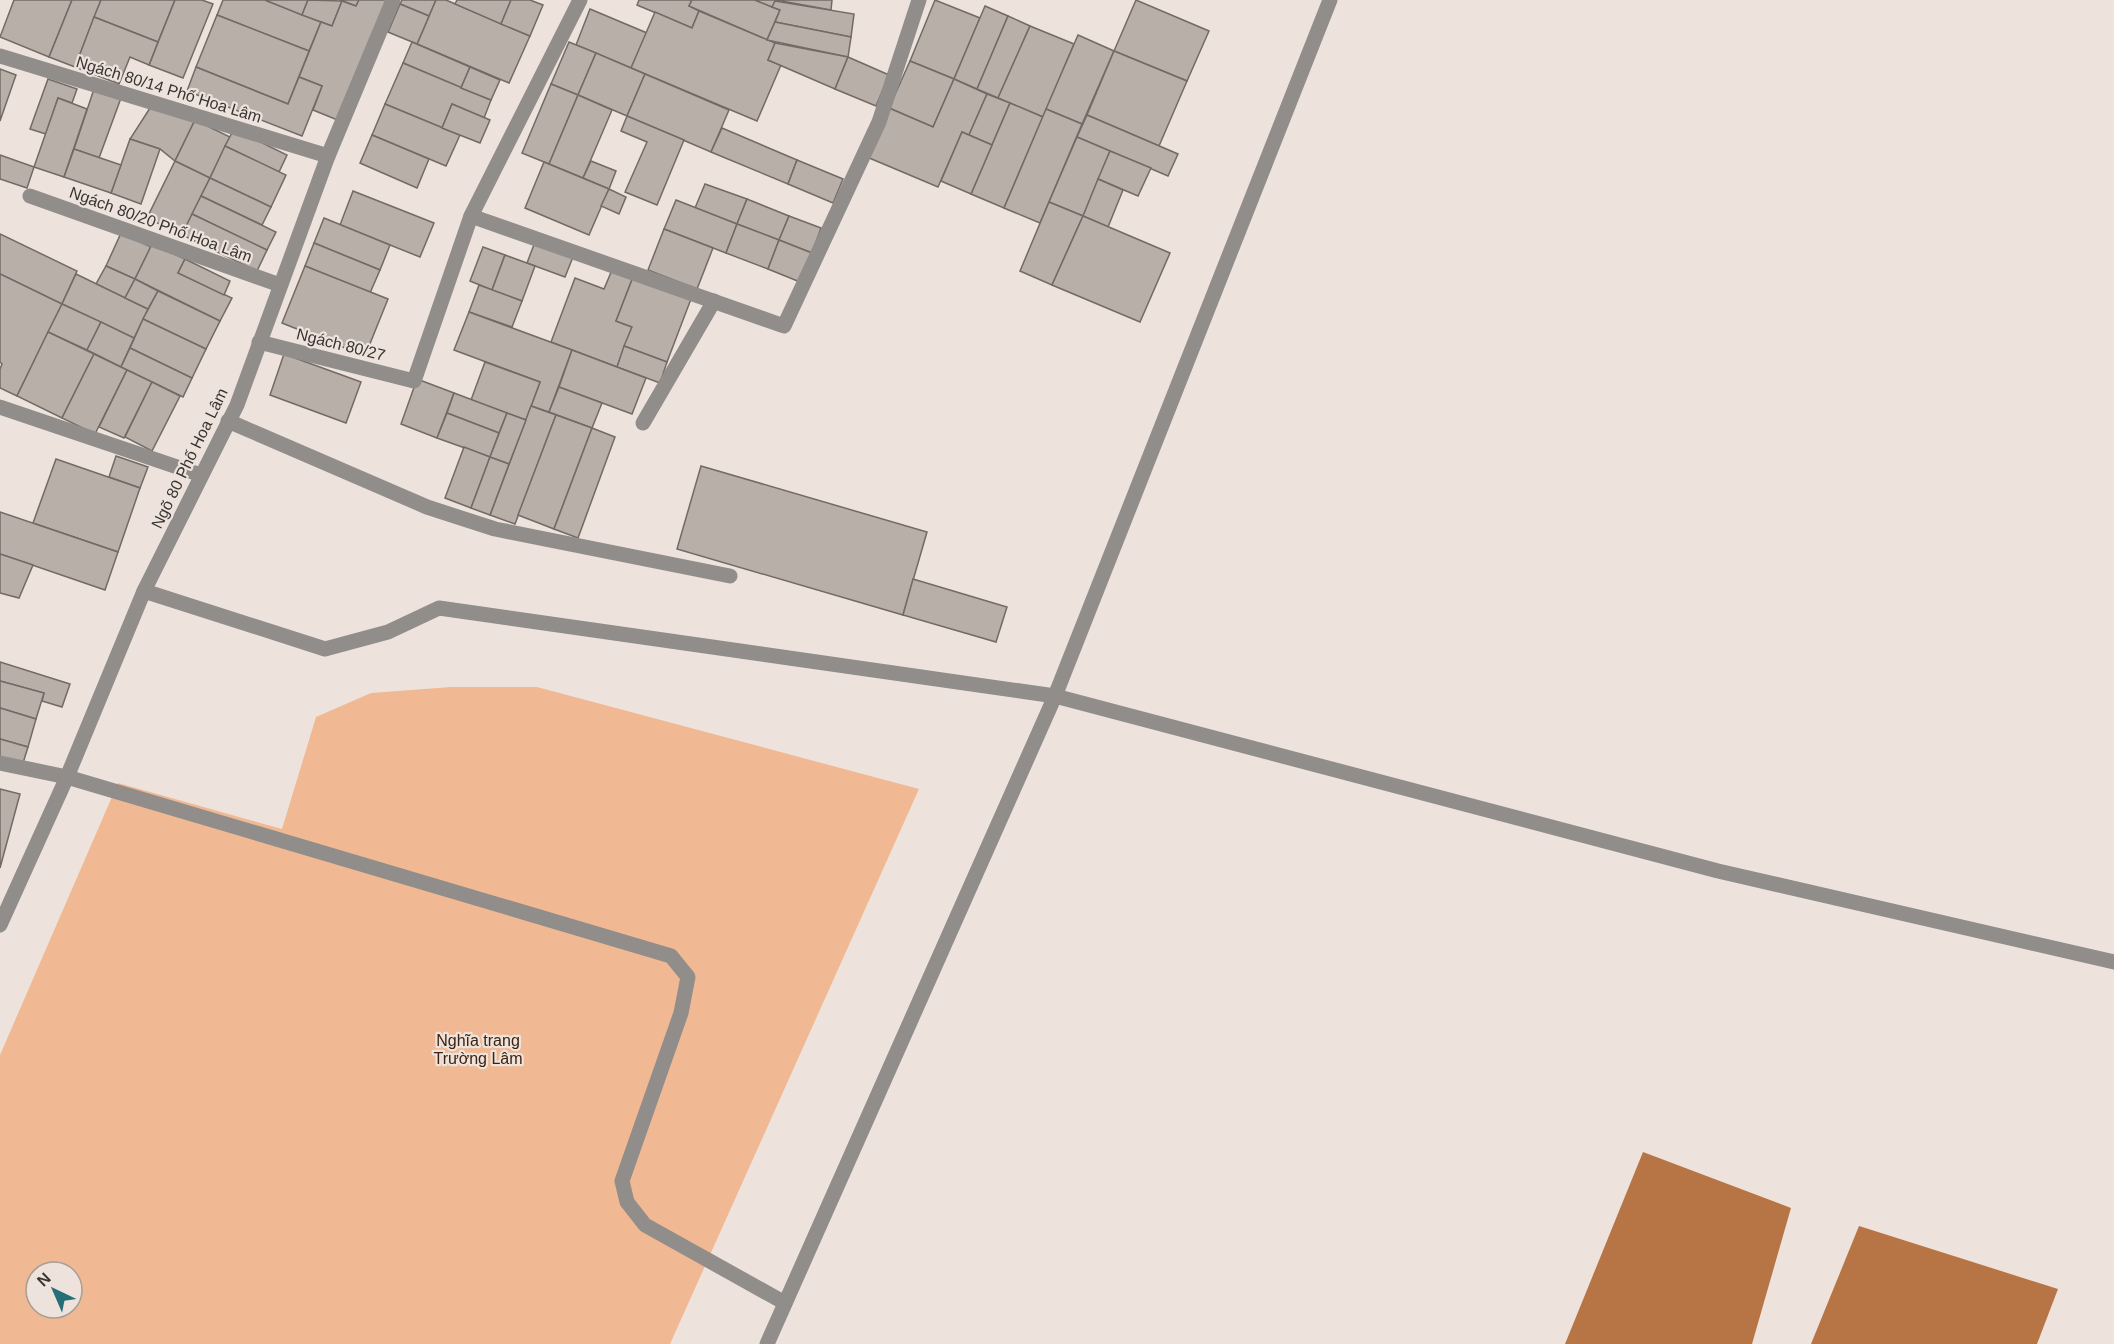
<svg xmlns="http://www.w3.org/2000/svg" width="2114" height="1344" font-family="Helvetica,sans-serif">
<rect width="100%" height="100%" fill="#ede3dc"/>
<path fill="#f0b993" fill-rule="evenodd" d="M451,687H537L919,789L670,1344H0V1055L118,783L282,829L316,717L371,693ZM36,1272H72V1308H36Z"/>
<g fill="#b77545">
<path d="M1643,1152L1791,1208L1752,1344H1565Z"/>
<path d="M1859,1226L2058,1289L2037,1344H1811Z"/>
</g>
<g fill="#b8afa9" stroke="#736a65" stroke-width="1.5">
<path d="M14,0H72L49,57L0,37Z"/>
<path d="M72,0H101L75,67L49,57Z"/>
<path d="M101,0H175L158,42L94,17Z"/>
<path d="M175,0H202L213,4L183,78L149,65Z"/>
<path d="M223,0H265L321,22L309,51L217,15Z"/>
<path d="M265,0H308L302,15Z"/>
<path d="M308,0L342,1L332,26L302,15Z"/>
<path d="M340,0H359L356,6Z"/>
<path d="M359,0H388L340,121L313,110L322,86L299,77L321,22L332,26L342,1L356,6Z"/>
<path d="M402,0H436L429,16L400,4Z"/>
<path d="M436,0H446L530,36L509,83L417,44Z"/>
<path d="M457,0H511L501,24L455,4Z"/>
<path d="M511,0H530L543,5L530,36L501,24Z"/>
<path d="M639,0H692L689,6L699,11L692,28L637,5Z"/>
<path d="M692,0H755L780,10L767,40L689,6Z"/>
<path d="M755,0H776L772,7Z"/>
<path d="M776,0H832L831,10Z"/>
<path d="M935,0L980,18L954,79L910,61Z"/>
<path d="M1136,0L1209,31L1187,81L1114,51Z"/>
<path d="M775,1L854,14L851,37L775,22L780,10L772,7Z"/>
<path d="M400,4L429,16L417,44L388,32Z"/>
<path d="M985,6L1008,16L977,89L954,79Z"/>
<path d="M590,9L647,33L631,68L576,45Z"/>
<path d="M699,11L775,43L768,60L781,65L757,121L631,68L655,12L692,28Z"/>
<path d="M217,15L309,51L288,104L196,67Z"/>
<path d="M1008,16L1030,26L998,98L977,89Z"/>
<path d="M94,17L158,42L149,65L130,57L119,84L75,67Z"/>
<path d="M775,22L851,37L848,57L767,40Z"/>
<path d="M1030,26L1074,44L1043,117L998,98Z"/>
<path d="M1078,35L1114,51L1082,124L1046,109Z"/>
<path d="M412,42L470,67L461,88L403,63Z"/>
<path d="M569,42L596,53L578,95L551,84Z"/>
<path d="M775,43L848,57L835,89L768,60Z"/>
<path d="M1114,51L1187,81L1159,146L1087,115Z"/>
<path d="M596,53L645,74L627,116L578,95Z"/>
<path d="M848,57L889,75L876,106L835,89Z"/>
<path d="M910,61L954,79L933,127L889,108Z"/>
<path d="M403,63L491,100L484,118L452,104L442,128L385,104Z"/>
<path d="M196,67L288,104L299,77L322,86L302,136L187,91Z"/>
<path d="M470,67L500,80L491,100L461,88Z"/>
<path d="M0,69L16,75L0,121Z"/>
<path d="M645,74L729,110L711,152L627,116Z"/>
<path d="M48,79L77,89L72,103L58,98L46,134L30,129Z"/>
<path d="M954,79L987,94L969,135L962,132L938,187L867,157L889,108L933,127Z"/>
<path d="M551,84L578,95L549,164L522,153Z"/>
<path d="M94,89L121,98L99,158L74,149Z"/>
<path d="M987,94L1010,103L992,145L969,135Z"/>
<path d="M578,95L612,110L583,178L549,164Z"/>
<path d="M58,98L87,109L64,177L34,167Z"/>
<path d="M1010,103L1043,117L1004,208L971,194Z"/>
<path d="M385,104L460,135L446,166L372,135Z"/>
<path d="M452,104L490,120L480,143L442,128Z"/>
<path d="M152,105L195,120L175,161L160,149L130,139Z"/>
<path d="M1046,109L1082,124L1040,223L1004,208Z"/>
<path d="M1087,115L1178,154L1168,176L1077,137Z"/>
<path d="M627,116L684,140L657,205L625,192L647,142L621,131Z"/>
<path d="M195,120L230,137L210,178L175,161Z"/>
<path d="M722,128L797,160L788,184L711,152Z"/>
<path d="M234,129L287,155L279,172L225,146Z"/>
<path d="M962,132L992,145L971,194L941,181Z"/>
<path d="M372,135L429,159L417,188L360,163Z"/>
<path d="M1077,137L1110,151L1083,216L1049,202Z"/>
<path d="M130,139L160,149L141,204L111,193Z"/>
<path d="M225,146L286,175L271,207L210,178Z"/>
<path d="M74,149L121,165L111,193L64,177Z"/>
<path d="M1110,151L1151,168L1138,196L1098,179Z"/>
<path d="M0,155L34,167L27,188L0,179Z"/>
<path d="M797,160L843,179L833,203L788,184Z"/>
<path d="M175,161L210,178L182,235L147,218Z"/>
<path d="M591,161L616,171L609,189L583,178Z"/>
<path d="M544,162L609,189L589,235L525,208Z"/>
<path d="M210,178L271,207L262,225L201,196Z"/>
<path d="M1098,179L1123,190L1108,227L1083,216Z"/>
<path d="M705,184L747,199L737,224L695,208Z"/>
<path d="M609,189L626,197L619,214L601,206Z"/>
<path d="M353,191L434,223L420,257L340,225Z"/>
<path d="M201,196L276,232L267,250L192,214Z"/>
<path d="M747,199L789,216L779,240L737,224Z"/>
<path d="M676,200L737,224L726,253L664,229Z"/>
<path d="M1049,202L1083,216L1052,285L1020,271Z"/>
<path d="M192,214L267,250L257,271L182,235Z"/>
<path d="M789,216L821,228L812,253L779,240Z"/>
<path d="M1083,216L1170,253L1140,322L1052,285Z"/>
<path d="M324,218L390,245L380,270L314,243Z"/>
<path d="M737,224L779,240L768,269L726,253Z"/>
<path d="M664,229L713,248L697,289L648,270Z"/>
<path d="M121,233L151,247L135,279L106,266Z"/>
<path d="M0,234L77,271L62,304L0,274Z"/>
<path d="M779,240L812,253L800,282L768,269Z"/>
<path d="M535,242L573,257L565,277L527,263Z"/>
<path d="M314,243L380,270L370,293L305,266Z"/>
<path d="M152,244L185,259L178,273L232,298L220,321L135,279Z"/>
<path d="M483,247L505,255L492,290L470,281Z"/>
<path d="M505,255L535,266L522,301L492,290Z"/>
<path d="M185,259L230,281L224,295L178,273Z"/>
<path d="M106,266L135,279L125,298L96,284Z"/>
<path d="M305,266L388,299L365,356L282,323Z"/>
<path d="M612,270L633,277L616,321L632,327L617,367L551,342L575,278L604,289Z"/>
<path d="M0,274L62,304L17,396L0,388V369L2,364L0,362Z"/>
<path d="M76,274L148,309L134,338L62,304Z"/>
<path d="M633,277L691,299L667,362L624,346L632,327L616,321Z"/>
<path d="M135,279L158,291L148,309L125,298Z"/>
<path d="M479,285L522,301L512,327L469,312Z"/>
<path d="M158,291L220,321L206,349L143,319Z"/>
<path d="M62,304L101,322L87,350L48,332Z"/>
<path d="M469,312L572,350L549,412L531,406L540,382L454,350Z"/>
<path d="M143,319L206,349L192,378L130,348Z"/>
<path d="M101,322L134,338L121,367L87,350Z"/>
<path d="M48,332L94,354L62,418L17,396Z"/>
<path d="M624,346L667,362L660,383L617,367Z"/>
<path d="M130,348L192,378L183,397L121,367Z"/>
<path d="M572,350L646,378L632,414L559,387Z"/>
<path d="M94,354L127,370L95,434L62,418Z"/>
<path d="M284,354L361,382L346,423L270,395Z"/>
<path d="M485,362L540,382L526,420L471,400Z"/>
<path d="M127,370L152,382L124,438L99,427Z"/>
<path d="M417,379L454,393L437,438L401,424Z"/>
<path d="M152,382L180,396L152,451L125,437Z"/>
<path d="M559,387L602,403L592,428L549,412Z"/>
<path d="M454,393L507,413L499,433L447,413Z"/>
<path d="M531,406L556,415L515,524L490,515Z"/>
<path d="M447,413L499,433L490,457L437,438Z"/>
<path d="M507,413L526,420L509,464L490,457Z"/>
<path d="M556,415L592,428L554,529L518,515Z"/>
<path d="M592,428L615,437L578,538L554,529Z"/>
<path d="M464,447L490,457L471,508L445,498Z"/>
<path d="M116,456L148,467L140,488L109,477Z"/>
<path d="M490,457L509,464L490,515L471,508Z"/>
<path d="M56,459L140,488L118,552L33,523Z"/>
<path d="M701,466L927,532L903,615L677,549Z"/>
<path d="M0,512L118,552L105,590L0,554Z"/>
<path d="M0,554L33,565L19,598L0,593Z"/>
<path d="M913,579L1007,607L996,642L903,615Z"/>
<path d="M0,662L70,684L62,707L42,701L44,693L0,681Z"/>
<path d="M0,681L44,693L36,719L0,708Z"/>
<path d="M0,708L36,719L28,747L0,739Z"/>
<path d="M0,739L28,747L23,763L0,757Z"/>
<path d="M0,789L20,794L0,868Z"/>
</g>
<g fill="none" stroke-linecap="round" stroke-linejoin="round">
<g stroke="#918d8a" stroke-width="15">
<path d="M0,56L328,156"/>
<path d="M30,196L280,285"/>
<path d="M471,216L784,326L879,122L919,0"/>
<path d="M259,342L414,381L471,216L580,0"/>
<path d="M0,407L201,475"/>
<path d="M228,421L427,507L495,529L730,576"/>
<path d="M643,423L714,301"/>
<path d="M144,591L325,649L388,632L439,608L1055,696L1718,871L2114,962"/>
<path d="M0,763L67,777L671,956L688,977L681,1013L622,1181L627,1202L645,1225L785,1303"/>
<path d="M0,925L67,777L144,591L237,405L328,156L393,0"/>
<path d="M767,1344L1055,696L1330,0"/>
</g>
</g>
<g text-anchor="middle" stroke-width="4.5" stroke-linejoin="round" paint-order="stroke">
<g font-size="16" fill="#383432" stroke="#ede3dc">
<text transform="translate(169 89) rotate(17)" y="6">Ngách 80/14 Phố Hoa Lâm</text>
<text transform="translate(161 224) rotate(20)" y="6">Ngách 80/20 Phố Hoa Lâm</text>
<text transform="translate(341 344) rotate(14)" y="6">Ngách 80/27</text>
<text transform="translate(189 458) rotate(-64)" y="6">Ngõ 80 Phố Hoa Lâm</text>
</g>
<g font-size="16" fill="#3e220d" stroke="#ede3dc">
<text x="478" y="1046">Nghĩa trang<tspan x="478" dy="18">Trường Lâm</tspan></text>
</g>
</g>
<g transform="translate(54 1290) rotate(316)"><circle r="28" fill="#ede3dc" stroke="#a59d98" stroke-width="1.5"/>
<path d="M0-4.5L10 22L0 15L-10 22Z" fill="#266f78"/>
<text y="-9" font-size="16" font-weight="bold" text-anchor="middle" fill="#383432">N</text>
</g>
</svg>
